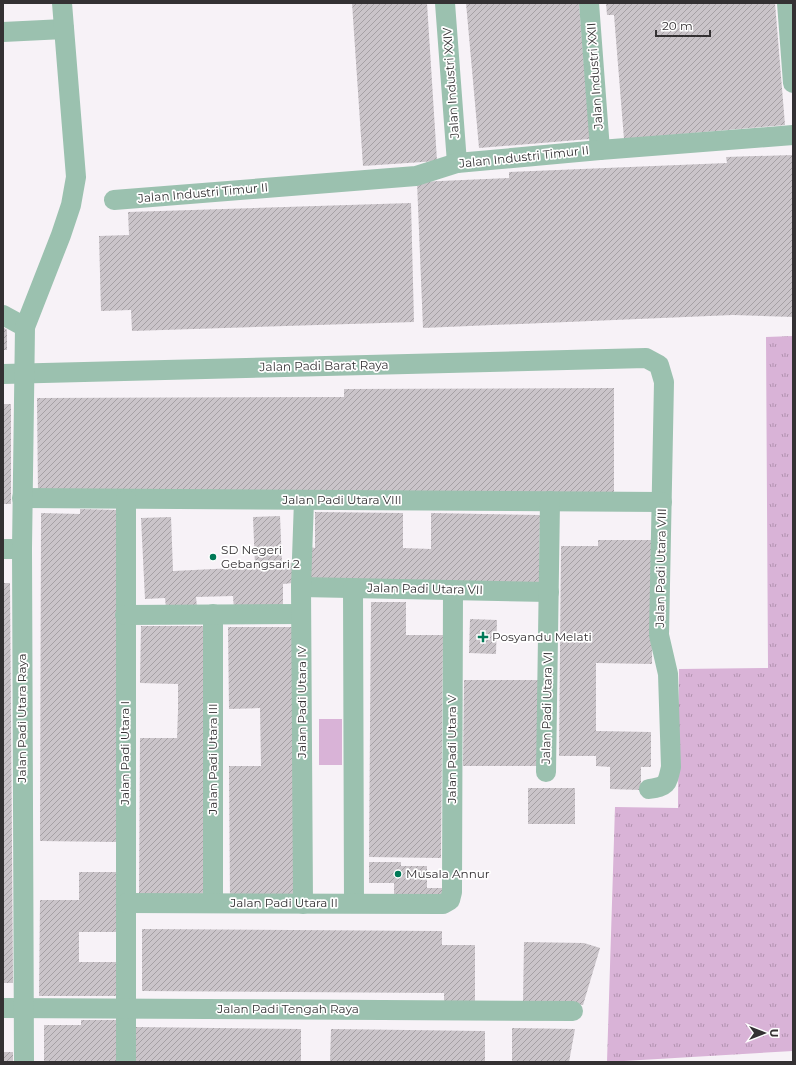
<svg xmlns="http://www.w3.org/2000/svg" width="796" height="1065" font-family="Montserrat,sans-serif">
<defs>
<pattern id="grass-tufts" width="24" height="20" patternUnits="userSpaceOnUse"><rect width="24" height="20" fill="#d9b3d7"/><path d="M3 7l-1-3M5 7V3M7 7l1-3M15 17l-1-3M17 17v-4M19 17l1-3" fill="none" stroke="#b192af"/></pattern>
<pattern id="building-hatch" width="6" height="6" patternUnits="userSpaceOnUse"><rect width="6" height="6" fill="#cac4c9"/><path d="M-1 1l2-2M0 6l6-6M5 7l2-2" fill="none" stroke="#a5a0a4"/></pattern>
</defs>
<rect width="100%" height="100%" fill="#f7f2f7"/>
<path fill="url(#grass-tufts)" d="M793,336V1051L607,1062L615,807L678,808L679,669L768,668L766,337Z"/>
<rect fill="#d9b3d7" x="319" y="719" width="23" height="46"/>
<g fill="url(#building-hatch)">
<path d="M352,3H427L437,161L363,166Z"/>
<path d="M466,3H579L590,139L479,148Z"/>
<path d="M606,3H775L785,125L624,139L614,15H607Z"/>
<path d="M793,155V317L733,315L423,328L417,182L509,178V172L727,163L726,157Z"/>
<path d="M411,203L414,322L132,331L131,310L101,311L99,236L129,235L128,212Z"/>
<path d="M3,327L7,330V350H3Z"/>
<path d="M614,388V492L38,495L37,398L344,397V389Z"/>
<rect x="3" y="404" width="8" height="100"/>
<path d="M80,509L118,510L116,842L40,841L41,513L80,514Z"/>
<path d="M315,512L403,513V548L431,549V513L540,515L539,584L309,581L310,547L315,548Z"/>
<path d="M280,516L282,563H293V583L283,584V608L234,610L233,596L196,597L197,607L166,608L165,598L145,599L141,518L171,517L173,571L255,567L253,517Z"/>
<path d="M598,540H653L652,664L596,663V731L651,732V767H641V790L610,789V767L596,766V756H559L561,546H598Z"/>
<path d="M3,583H10L13,983H3Z"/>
<path d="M371,602H406V635H443L441,858L369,857Z"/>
<path d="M470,619L497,620L496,654L469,653Z"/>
<path d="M141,626H208L206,898H139L140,738H177L178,711V684L140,683Z"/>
<path d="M228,627H292L294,900L230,901L229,766H261L260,708L229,709Z"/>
<path d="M464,680H539V766H463Z"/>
<rect x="528" y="788" width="47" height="36"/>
<path d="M369,862H401V866H427V888H443V903L394,898V883H369Z"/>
<path d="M79,872H116V932H79V962H116V996H39L40,900H79Z"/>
<path d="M142,929L442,931V945H475V1003H444V993L142,991Z"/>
<path d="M524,942L584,943L600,948L583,1005L523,1004Z"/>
<path d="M81,1020H117V1062H44V1025H81Z"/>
<path d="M136,1027L301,1029V1062H136Z"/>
<path d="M512,1028L575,1029L569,1062H512Z"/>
<path d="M331,1029L485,1031V1062H330Z"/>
<rect x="3" y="1052" width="10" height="10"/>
</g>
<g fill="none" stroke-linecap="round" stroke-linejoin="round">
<g stroke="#9bc1af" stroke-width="20">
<path d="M445,3L457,163"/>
<path d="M589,3L600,150"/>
<path d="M787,3L793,83"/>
<path d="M3,32L64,29"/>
<path d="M114,200L416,176L457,163L600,150L793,135"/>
<path d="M3,315L25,327"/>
<path d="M3,374L646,358L659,365L664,382L659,635L668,674L671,767C667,785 667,786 649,789"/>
<path d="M22,498L662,502"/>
<path d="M126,499V1062"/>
<path d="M3,549H22"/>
<path d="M301,587L549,592"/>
<path d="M353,588L354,903"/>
<path d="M213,614V903"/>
<path d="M125,615L301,614"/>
<path d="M546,772L550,501"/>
<path d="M126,903L443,904L450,900L452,892L453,590"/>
<path d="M303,904L301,587L304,500"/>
<path d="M3,1008L573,1011"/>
<path d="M24,1062L22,549L25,327L61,235L71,205L76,177L62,3"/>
</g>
</g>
<g fill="#007957" stroke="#fff" stroke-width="1.5">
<circle cx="213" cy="557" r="4"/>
<path d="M481 631h4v4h4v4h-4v4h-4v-4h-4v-4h4z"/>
<circle cx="398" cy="874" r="4"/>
</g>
<g text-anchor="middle" stroke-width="3.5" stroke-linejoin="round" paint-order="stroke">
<g font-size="12" fill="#343133" stroke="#fff">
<text transform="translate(595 76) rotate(-94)" y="4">Jalan Industri XXII</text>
<text transform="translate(451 83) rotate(-94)" y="4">Jalan Industri XXIV</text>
<text transform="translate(524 157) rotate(-6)" y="4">Jalan Industri Timur II</text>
<text transform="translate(203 193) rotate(-5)" y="4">Jalan Industri Timur II</text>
<text transform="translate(324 366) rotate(-1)" y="4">Jalan Padi Barat Raya</text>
<text x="342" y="504">Jalan Padi Utara VIII</text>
<text transform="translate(661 568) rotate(-89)" y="4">Jalan Padi Utara VIII</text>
<text transform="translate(425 589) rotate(1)" y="4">Jalan Padi Utara VII</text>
<text transform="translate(302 702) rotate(-90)" y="4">Jalan Padi Utara IV</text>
<text transform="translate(547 708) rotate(-89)" y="4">Jalan Padi Utara VI</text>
<text transform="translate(22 718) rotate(-90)" y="4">Jalan Padi Utara Raya</text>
<text transform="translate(452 749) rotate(-90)" y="4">Jalan Padi Utara V</text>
<text transform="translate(125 753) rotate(-90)" y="4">Jalan Padi Utara I</text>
<text transform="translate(213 759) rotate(-90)" y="4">Jalan Padi Utara III</text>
<text x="284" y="907">Jalan Padi Utara II</text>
<text x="288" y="1013">Jalan Padi Tengah Raya</text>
</g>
<g font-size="12" fill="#343133" stroke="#fff" text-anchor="start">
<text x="221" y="554">SD Negeri<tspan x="221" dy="14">Gebangsari 2</tspan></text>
<text x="492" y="641">Posyandu Melati</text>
<text x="406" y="878">Musala Annur</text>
</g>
</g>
<rect width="796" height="1065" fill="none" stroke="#343133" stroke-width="8"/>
<g transform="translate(764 1033) rotate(90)" stroke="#ffffff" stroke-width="3" paint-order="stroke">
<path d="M0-3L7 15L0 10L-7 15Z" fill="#343133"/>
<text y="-6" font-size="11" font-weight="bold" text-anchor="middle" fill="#343133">U</text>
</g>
<path d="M656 30v6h54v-6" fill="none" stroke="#343133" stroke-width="2"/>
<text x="662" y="30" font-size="12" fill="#343133" stroke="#ffffff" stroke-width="3" paint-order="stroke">20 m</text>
</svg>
